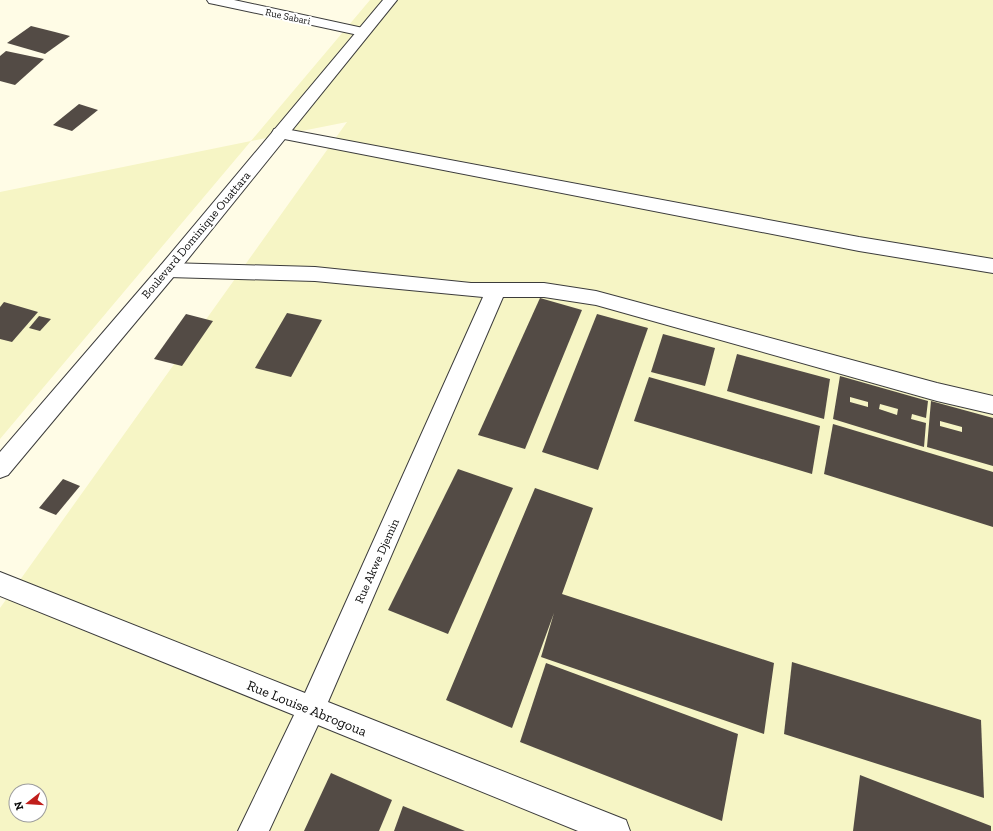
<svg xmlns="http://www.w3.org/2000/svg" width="993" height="831" font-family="'Zilla Slab',serif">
<rect width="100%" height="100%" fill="#fffce6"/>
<path fill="#f6f5c5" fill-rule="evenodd" d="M370,0H993V831H0V608L347,122L251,141L0,439V192L251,141ZM16,791H40V815H16Z"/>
<g fill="#534b45" fill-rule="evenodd">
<path d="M31,26L55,32L70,36L45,54L7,43Z"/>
<path d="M6,51L44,59L15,85L0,81V56Z"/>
<path d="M79,104L98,110L72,131L53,125Z"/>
<path d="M540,298L582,310L525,449L478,435Z"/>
<path d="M4,302L38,312L12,342L0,339V307Z"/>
<path d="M287,313L322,320L291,377L255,368Z"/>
<path d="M186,314L213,321L182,366L154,359Z"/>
<path d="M597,314L648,328L598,470L542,452Z"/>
<path d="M39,316L51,319L40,331L29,328Z"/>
<path d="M663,334L715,348L705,386L651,372Z"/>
<path d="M737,354L830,379L824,419L727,391Z"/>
<path d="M840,376L928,401L926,418L912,414L911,419L926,423L924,447L833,419ZM850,397L868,402V407L850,402ZM880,404L898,409L897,415L879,409Z"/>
<path d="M649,377L820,426L812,474L634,421Z"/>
<path d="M931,401L993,418V466L927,447ZM940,421L962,427V432L940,426Z"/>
<path d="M833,424L993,472V527L824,474Z"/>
<path d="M458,469L513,488L448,634L388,610Z"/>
<path d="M63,479L80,486L56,515L39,508Z"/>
<path d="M535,488L593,508L562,594L774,663L764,734L541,657L554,613L512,728L446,700Z"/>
<path d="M792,662L981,720L984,798L784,734Z"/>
<path d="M546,663L738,734L722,821L520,742Z"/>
<path d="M331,773L392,800L379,831H304Z"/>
<path d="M860,775L991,826V831H853Z"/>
<path d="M403,806L465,831H394Z"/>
</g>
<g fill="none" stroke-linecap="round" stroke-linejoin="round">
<defs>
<g id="minor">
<path d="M207,0H234L363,28L368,29L370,32L368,35L363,36L214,4L209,3Z"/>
<path d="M280,128L859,237L993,259V273L859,251L274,137L272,133L274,129Z"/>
<path d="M168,263L315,267L471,283H544L596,291L937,383L993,396V414L937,401L596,305L544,297H503L328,702L626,820L630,831H578L318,725L269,831H238L294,715L0,596V572L305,693L483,297L315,281L168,277L161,275L158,270L161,265Z"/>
</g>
<path id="tertiary" d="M383,0H397L175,275L8,475L0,478V452L161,265Z"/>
</defs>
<use href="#minor" stroke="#3c3c3c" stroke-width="2"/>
<use href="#tertiary" stroke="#3c3c3c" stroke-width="2"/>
<use href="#minor" fill="#fff" fill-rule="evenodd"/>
<use href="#tertiary" fill="#fff" fill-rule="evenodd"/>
</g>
<g text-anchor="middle" stroke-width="4" stroke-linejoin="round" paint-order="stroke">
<g font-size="10" fill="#090909" stroke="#fff">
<text transform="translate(288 16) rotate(12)" y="4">Rue Sabari</text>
</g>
<g font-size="12" fill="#090909" stroke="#fff">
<text transform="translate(196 235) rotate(-50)" y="4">Boulevard Dominique Ouattara</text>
<text transform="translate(377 561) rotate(-66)" y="4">Rue Akwe Djemin</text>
</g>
<g font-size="14" fill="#090909" stroke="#fff">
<text transform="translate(307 708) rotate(22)" y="5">Rue Louise Abrogoua</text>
</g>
</g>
<g transform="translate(28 803) rotate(253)"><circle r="19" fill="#ffffff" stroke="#9d9d9d"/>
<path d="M0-3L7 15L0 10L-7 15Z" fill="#c01e1b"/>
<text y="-6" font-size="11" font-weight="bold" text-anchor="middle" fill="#090909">N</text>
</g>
</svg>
